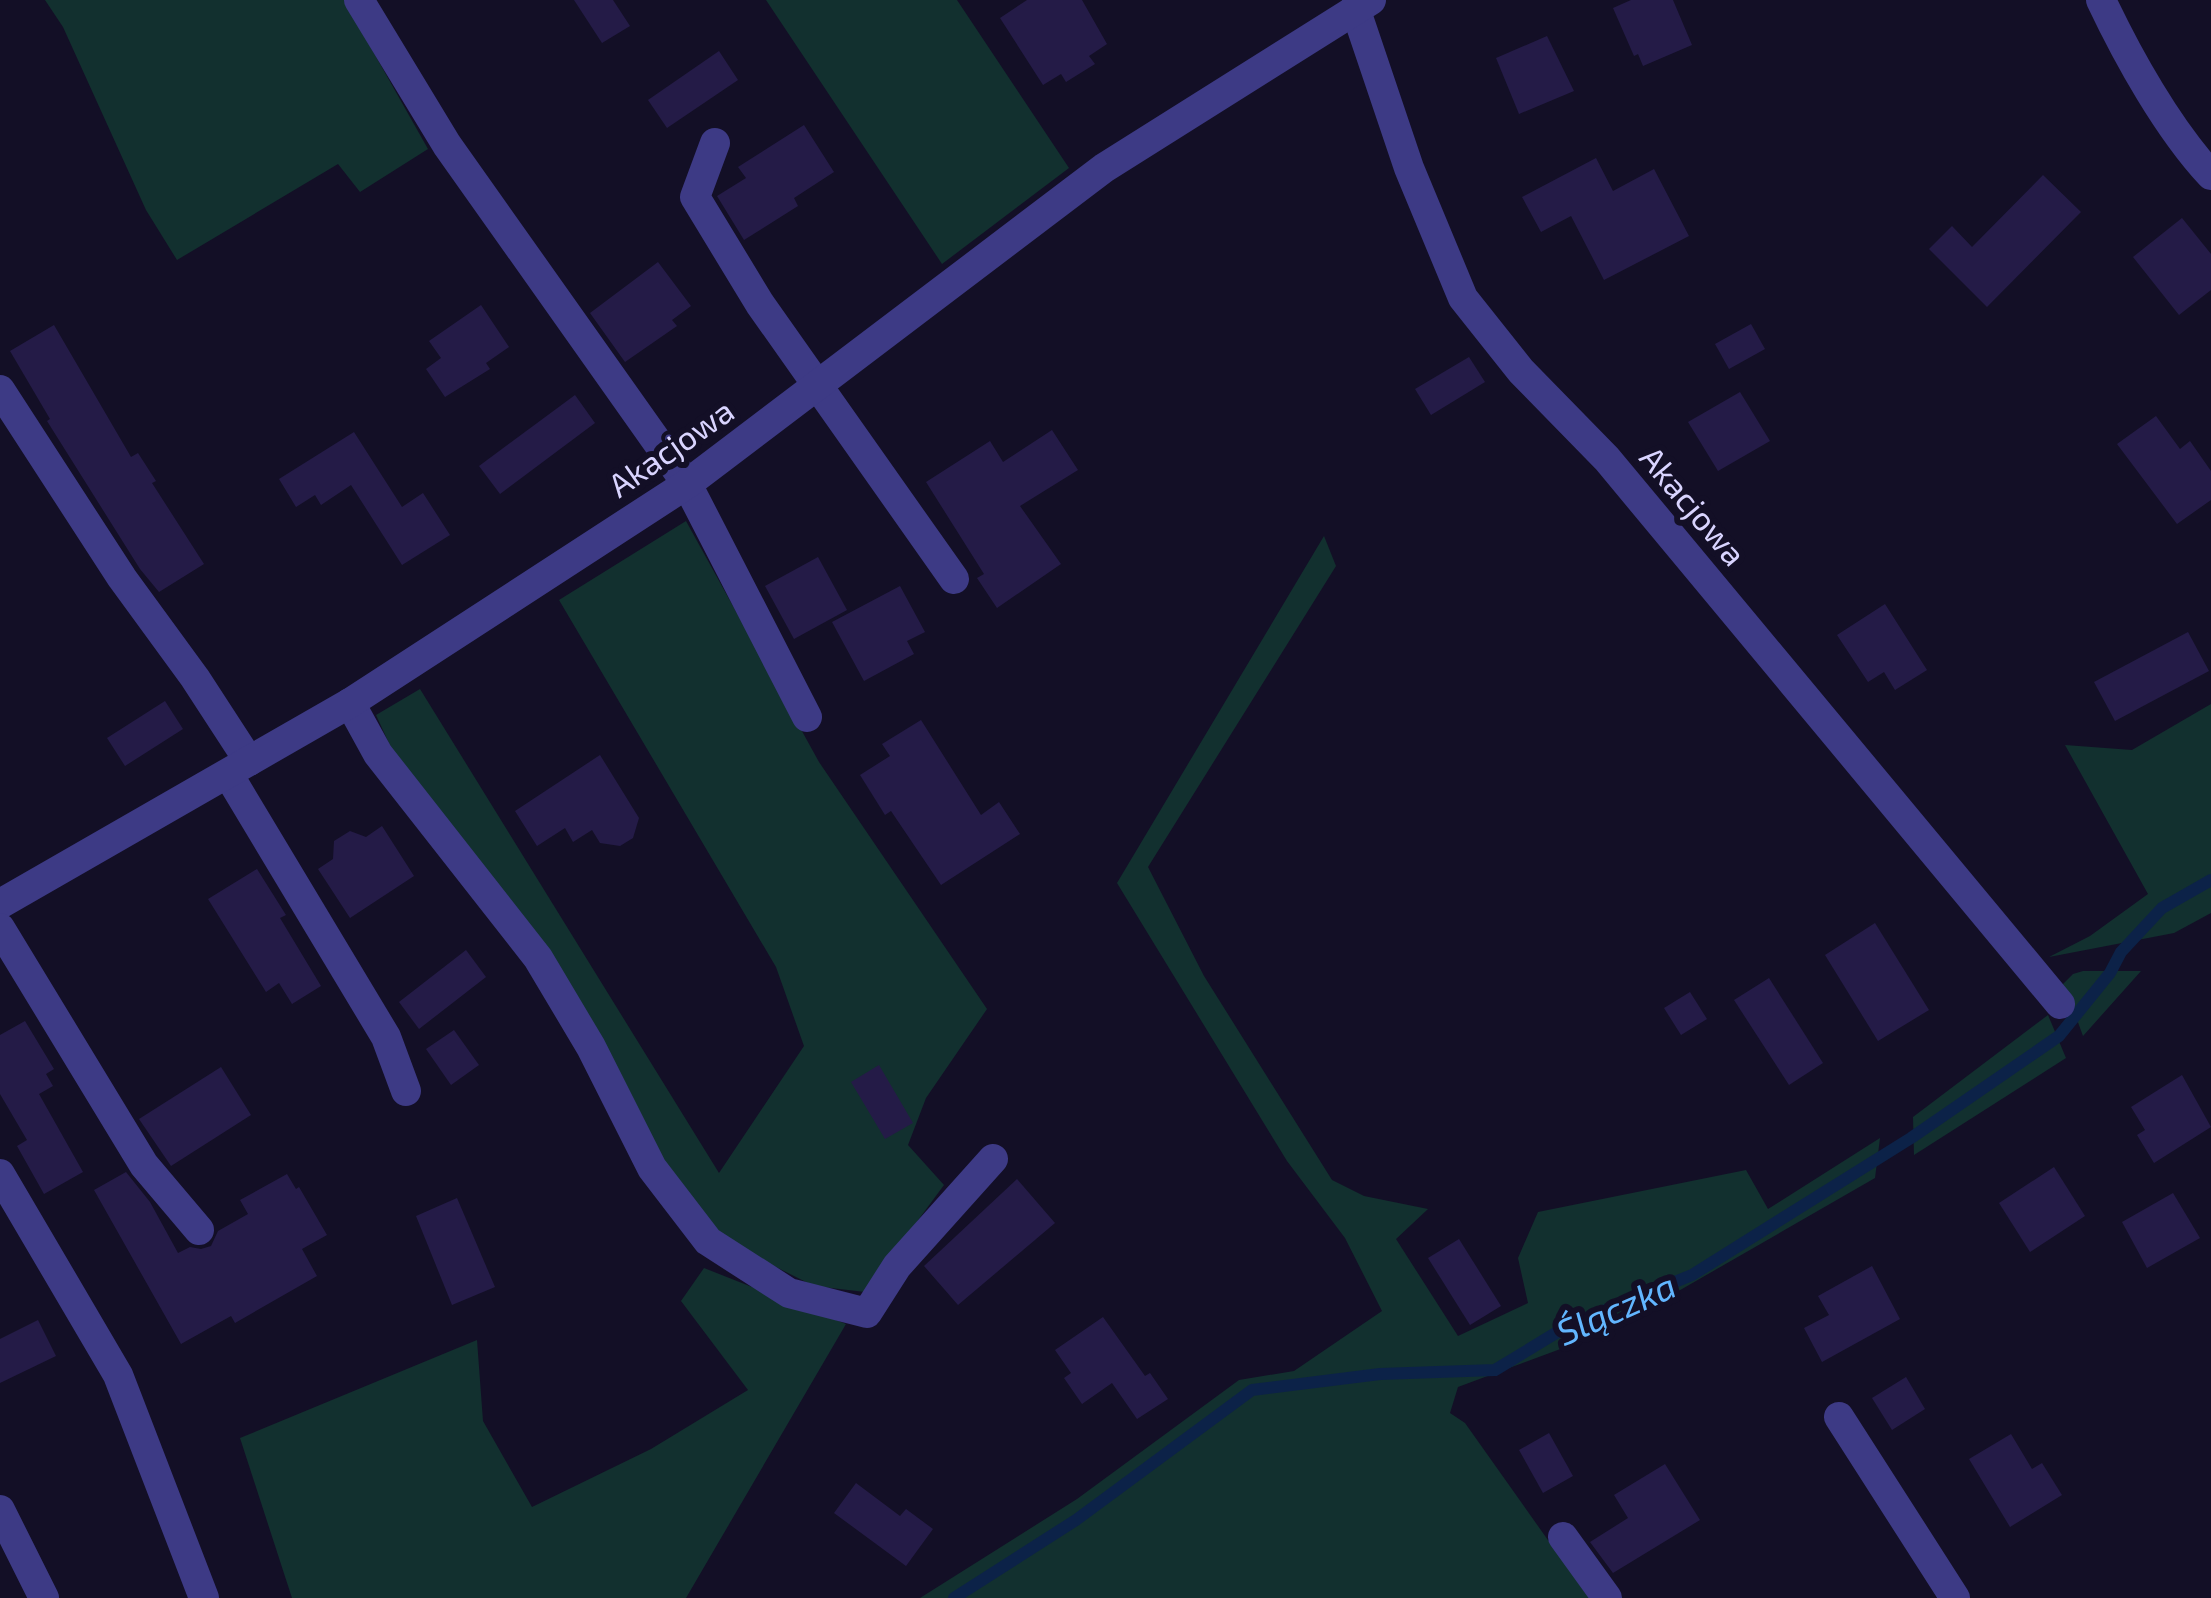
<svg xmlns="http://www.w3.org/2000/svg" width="2211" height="1598" font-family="'Exo 2',sans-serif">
<rect width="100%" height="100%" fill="#130f26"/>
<g fill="#12302f">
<path d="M45,0H344L428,149L360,192L338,164L177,260L146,210L63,27Z"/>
<path d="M766,0H957L1069,168L942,264Z"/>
<path d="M686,521L819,762L987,1009L926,1098L908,1145L944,1185L865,1292L814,1286L726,1242L695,1212L393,752L376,715L420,689L719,1173L804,1046L776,967L559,600Z"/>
<path d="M1324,536L1336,566L1148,867L1204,976L1332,1180L1364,1196L1428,1209L1396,1239L1458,1336L1528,1303L1518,1258L1538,1212L1746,1170L1768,1209L1880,1138L1875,1178L1609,1331L1458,1387L1450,1413L1465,1423L1589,1598H920L1077,1499L1239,1380L1294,1371L1382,1311L1345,1238L1287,1161L1117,883Z"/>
<path d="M2211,704V913L2174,933L2049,957L2090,936L2148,894L2065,745L2132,750Z"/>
<path d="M2083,971H2141L2083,1036L2071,1003L2058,989L2073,974Z"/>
<path d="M2048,1015L2066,1058L1914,1155L1913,1117Z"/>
<path d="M704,1268L846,1324L686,1598H292L240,1438L477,1340L483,1421L532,1507L651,1449L748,1390L681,1301Z"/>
</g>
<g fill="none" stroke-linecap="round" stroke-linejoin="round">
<path stroke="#0c2248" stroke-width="12" d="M954,1598L1076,1520L1252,1390L1380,1374L1495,1370L1569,1325L1692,1275L1911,1138L2059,1036L2110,973L2121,952L2162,908L2211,880"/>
</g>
<g fill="#241b47">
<path d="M574,0H613L630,26L602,43Z"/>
<path d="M1027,0H1082L1107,44L1089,56L1095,64L1066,82L1061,74L1043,85L1000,18Z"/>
<path d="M1631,0H1673L1692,45L1643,66L1638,54L1634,56L1613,8Z"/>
<path d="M1547,36L1574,91L1519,114L1496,58Z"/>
<path d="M719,51L738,80L667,128L648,100Z"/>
<path d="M804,125L834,172L794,198L798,206L744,240L717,196L746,178L738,167Z"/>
<path d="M1596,158L1613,191L1654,169L1689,236L1604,280L1571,216L1541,232L1522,197Z"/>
<path d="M2043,175L2081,212L1987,307L1929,249L1952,226L1972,247Z"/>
<path d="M2182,218L2211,254V290L2179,315L2133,257Z"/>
<path d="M658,262L691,306L672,320L677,326L625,362L590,313Z"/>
<path d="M481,305L509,347L486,363L490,369L445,397L426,369L441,358L429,341Z"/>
<path d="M1751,324L1765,349L1729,369L1715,344Z"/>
<path d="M54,325L131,457L138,453L156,481L152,483L204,564L159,592L140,569L47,421L50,419L10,351Z"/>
<path d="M1469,357L1485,382L1431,415L1415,389Z"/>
<path d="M1740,392L1770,441L1718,471L1688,422Z"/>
<path d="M575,395L595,423L500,494L479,466Z"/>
<path d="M2156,416L2180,449L2190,441L2211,471V500L2177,524L2117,444Z"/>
<path d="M1052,430L1078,470L1020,506L1061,564L997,608L977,578L984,574L926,482L990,441L1003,462Z"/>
<path d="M354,432L402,507L423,493L450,535L402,565L351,485L321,505L315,495L296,507L279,479Z"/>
<path d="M818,557L847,610L794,639L765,586Z"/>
<path d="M900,586L925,632L907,641L914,654L864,681L832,622Z"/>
<path d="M1885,604L1927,670L1895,690L1884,672L1868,682L1837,635Z"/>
<path d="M2188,632L2209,671L2115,721L2094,682Z"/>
<path d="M165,701L183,729L125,766L107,738Z"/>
<path d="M921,720L981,815L999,802L1020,834L941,885L891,811L885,815L860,775L890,756L882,744Z"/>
<path d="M600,755L639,818L633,838L620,846L600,843L592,830L573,842L565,828L537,846L515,811Z"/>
<path d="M382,826L414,876L350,918L318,869L333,859L334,841L350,831L366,837Z"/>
<path d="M257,869L286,915L280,918L321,986L292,1004L279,983L266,992L208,899Z"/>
<path d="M1875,923L1929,1010L1878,1041L1825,955Z"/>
<path d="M466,950L486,977L419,1029L399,1002Z"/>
<path d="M1769,978L1823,1063L1789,1085L1734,1000Z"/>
<path d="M1690,992L1707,1019L1681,1035L1664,1008Z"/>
<path d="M25,1021L54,1069L46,1074L53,1086L39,1094L83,1172L44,1194L17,1146L27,1140L0,1094V1035Z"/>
<path d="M454,1030L479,1065L451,1085L426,1049Z"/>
<path d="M879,1065L913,1123L885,1139L851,1082Z"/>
<path d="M221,1067L251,1115L171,1166L139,1119Z"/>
<path d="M2182,1075L2211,1127L2154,1163L2137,1135L2145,1130L2131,1107Z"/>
<path d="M2054,1167L2085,1216L2030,1252L1999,1203Z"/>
<path d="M126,1172L150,1202L178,1253L190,1247L201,1249L211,1246L218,1231L248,1214L240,1200L287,1174L296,1189L299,1187L327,1235L302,1249L317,1276L235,1323L231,1316L181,1344L94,1190Z"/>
<path d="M1017,1179L1055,1223L958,1305L924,1266Z"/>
<path d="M2173,1193L2200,1238L2147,1268L2122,1222Z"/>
<path d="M457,1198L495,1287L452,1305L416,1216Z"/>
<path d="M1459,1239L1501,1306L1470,1325L1428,1258Z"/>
<path d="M1872,1266L1900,1319L1822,1362L1804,1328L1829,1315L1818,1296Z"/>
<path d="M1103,1317L1145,1376L1150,1373L1168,1399L1137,1419L1112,1383L1082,1404L1064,1378L1071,1373L1055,1350Z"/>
<path d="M38,1320L56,1356L0,1383V1339Z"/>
<path d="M1906,1377L1925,1409L1892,1430L1872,1398Z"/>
<path d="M1549,1433L1573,1476L1543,1493L1519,1450Z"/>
<path d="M2011,1434L2032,1469L2042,1463L2062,1495L2010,1527L1969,1459Z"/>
<path d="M1665,1464L1700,1520L1613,1573L1590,1542L1628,1518L1614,1495Z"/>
<path d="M856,1483L900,1516L906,1509L933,1529L906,1566L834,1513Z"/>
</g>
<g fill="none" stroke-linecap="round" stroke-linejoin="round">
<g stroke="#3d3a85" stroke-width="30">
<path d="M359,0L447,145L687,484L807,717"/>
<path d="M2101,0C2128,57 2168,129 2211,175"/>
<path d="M1355,8L1409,168L1463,298L1521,371L1607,459L2060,1004"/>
<path d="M715,143L695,197L760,304L954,579"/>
<path d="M0,390L122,578L195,678L249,761"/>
<path d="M350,703L378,754L538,958L591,1047L652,1168L708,1241L789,1293L867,1313L897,1266L993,1159"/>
<path d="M228,774L386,1037L406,1091"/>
<path d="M0,904L350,703L687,484L1104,168L1371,0"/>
<path d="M0,928L144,1165L199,1230"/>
<path d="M0,1174L118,1375L204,1598"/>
<path d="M1839,1417L1955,1598"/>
<path d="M0,1510L44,1598"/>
<path d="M1563,1537L1607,1598"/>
</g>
</g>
<g text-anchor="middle" stroke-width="12" stroke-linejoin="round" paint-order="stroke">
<g font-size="33" fill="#d9d4ff" stroke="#130f26">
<text transform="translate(671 448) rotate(-35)" y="12">Akacjowa</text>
<text transform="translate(1693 506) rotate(50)" y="12">Akacjowa</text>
</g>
<g font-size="36" font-style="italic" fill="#62b6ff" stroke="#130f26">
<text transform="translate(1616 1309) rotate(-24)" y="13">Ślączka</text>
</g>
</g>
</svg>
